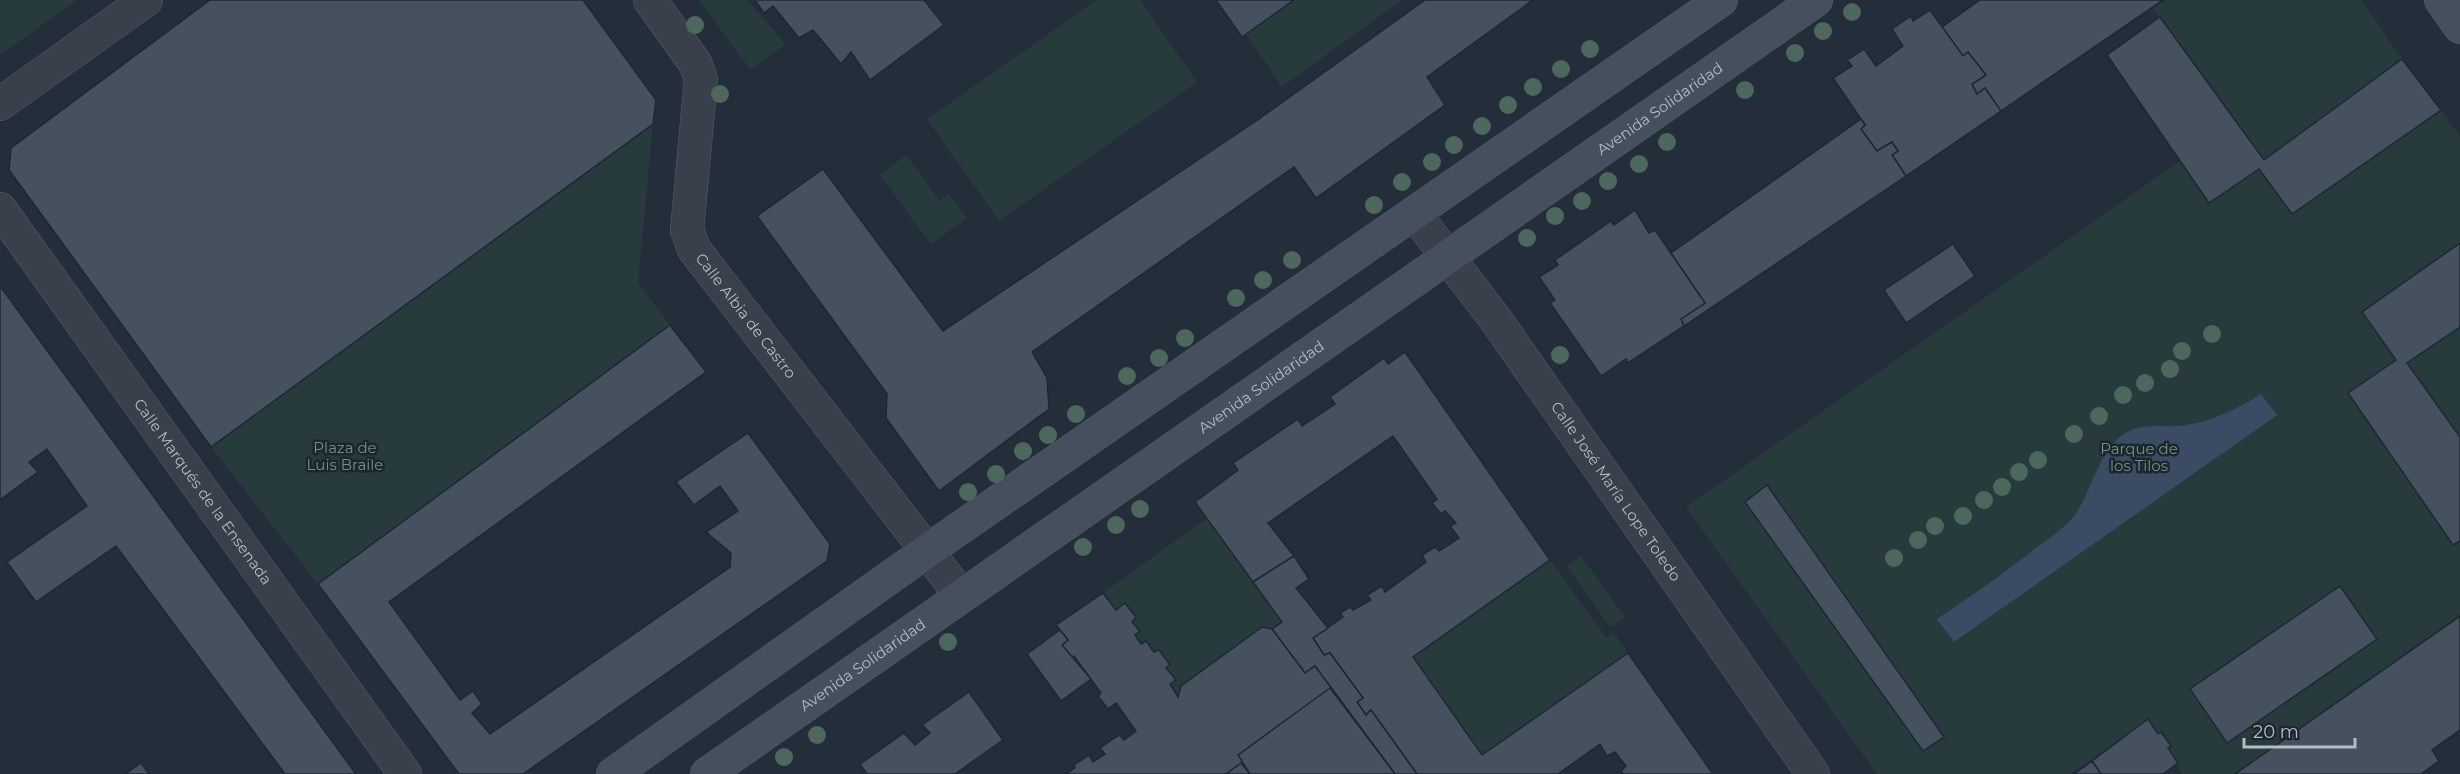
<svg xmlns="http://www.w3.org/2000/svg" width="2460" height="774" font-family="Montserrat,sans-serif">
<rect width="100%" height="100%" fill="#242e3b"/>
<g fill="#273b3d" fill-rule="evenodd">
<path d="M0,0H77L0,55Z"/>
<path d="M699,0H747L786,44L750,70Z"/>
<path d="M1097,0H1140L1197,82L999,221L927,119Z"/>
<path d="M1294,0H1402L1282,87L1246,34Z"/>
<path d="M2165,0H2361L2402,59L2264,160L2153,9Z"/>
<path d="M2441,110L2460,137V243L2362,311L2396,360L2349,393L2453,545L2460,541V615L2237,774H2182L2148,719L2071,774H1877L1686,507L2180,161L2210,202L2259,169L2292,214ZM2339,586L2377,639L2387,633L2227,743L2190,689Z"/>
<path d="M653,124L638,283L670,325L318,584L211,447Z"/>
<path d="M906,155L940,201L949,194L967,218L931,244L880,175Z"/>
<path d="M2460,327V437L2407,363Z"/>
<path d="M1207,518L1282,622L1272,629L1262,627L1181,686L1178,697L1170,684L1175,680L1166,668L1170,665L1141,644L1135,635L1139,631L1132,622L1136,617L1125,604L1116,610L1103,593Z"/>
<path d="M1581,556L1625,617L1610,627L1567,566Z"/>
<path d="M1550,560L1606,638L1614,633L1628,653L1482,755L1413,657Z"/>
</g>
<path fill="#3a4b63" d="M2261,394L2277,415L1954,642L1937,619C1971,596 2005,573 2037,547C2050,538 2065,528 2075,515C2092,491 2099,450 2124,434C2141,423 2158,427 2177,426C2207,424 2236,410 2261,394Z"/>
<g fill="#45515f" stroke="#1f2732" stroke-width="1.5">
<path d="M210,0H583L656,100L653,124L211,447L9,170L11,148Z"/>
<path d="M755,0H924L944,25L870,80L851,52L841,64L813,30L799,38L773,6L764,13Z"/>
<path d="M1216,0H1294L1242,37Z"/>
<path d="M1425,0H1533L1427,77L1445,105L1316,198L1294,167L1032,352L1047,378L1049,409L939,491L886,418L887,394L757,216L823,169L943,331L1259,119Z"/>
<path d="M1980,0H2163L2001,111L1985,88L1977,94L1972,84L1986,75L1968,52L1963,56L1942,27Z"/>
<path d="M1930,10L1963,56L1968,52L1986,75L1972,84L1977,94L1985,88L2001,111L1906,176L1892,155L1898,151L1892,142L1877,151L1861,129L1865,125L1833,78L1852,66L1847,60L1864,49L1876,66L1903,46L1892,29L1911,16L1913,21Z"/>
<path d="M2160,17L2264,160L2402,59L2441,110L2292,214L2259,169L2209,203L2107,55Z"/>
<path d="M1861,119L1865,125L1861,129L1877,151L1892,142L1898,151L1892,155L1906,176L1684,326L1681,319L1705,303L1671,253Z"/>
<path d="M1635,210L1649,233L1655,230L1705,303L1681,319L1684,326L1628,363L1626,359L1601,376L1550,303L1555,300L1539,277L1558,265L1555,260L1611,221L1614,225Z"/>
<path d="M2460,243V327L2407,363L2460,437V541L2453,545L2348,393L2396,360L2362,312Z"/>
<path d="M1953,244L1975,276L1906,323L1884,290Z"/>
<path d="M0,286L356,774H285L116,546L36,602L7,562L87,506L47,449L29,462L38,472L0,500Z"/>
<path d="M670,325L706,372L389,602L460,700L473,691L482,704L472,713L490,734L730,567L731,553L706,532L738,511L720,486L694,505L676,482L748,433L830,544L827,561L523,774H459L318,584Z"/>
<path d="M1405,352L1550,560L1413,657L1482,755L1628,653L1713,774H1623L1621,771L1626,766L1615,752L1607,756L1600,744L1558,774H1417L1371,710L1366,715L1357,702L1363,698L1330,653L1324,655L1313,638L1343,617L1340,613L1350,607L1353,610L1371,600L1367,595L1382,586L1385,592L1426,562L1422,555L1435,547L1439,551L1459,538L1450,526L1456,523L1445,511L1441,514L1432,503L1437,499L1393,436L1268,523L1294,556L1253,582L1195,502L1238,470L1233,463L1298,419L1302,426L1335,404L1330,397L1384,358L1388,364Z"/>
<path d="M1767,485L1944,737L1923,751L1745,502Z"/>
<path d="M1294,556L1309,579L1296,588L1328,628L1313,638L1324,655L1330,653L1363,698L1357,702L1366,715L1371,710L1417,774H1395L1315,666L1305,673L1272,629L1282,622L1253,582Z"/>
<path d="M2340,586L2377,639L2227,743L2190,689Z"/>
<path d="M1103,593L1116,610L1125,603L1136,617L1132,622L1140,631L1135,635L1141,644L1146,641L1154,652L1159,650L1170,665L1166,668L1176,680L1170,684L1178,697L1181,686L1262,627L1272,629L1305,673L1315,666L1395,774H1066L1075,768L1074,765L1089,755L1093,762L1105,754L1100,748L1116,737L1120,735L1124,740L1136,731L1116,703L1108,709L1098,696L1101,693L1074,656L1072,659L1062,645L1068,640L1056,625Z"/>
<path d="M2460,616V730L2432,750L2439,761L2421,774H2235Z"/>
<path d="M1060,630L1068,640L1062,645L1091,679L1061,701L1027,654Z"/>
<path d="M1330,688L1395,774H1250L1238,755Z"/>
<path d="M969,692L1003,740L955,774H867L860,764L904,733L915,745L930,733L922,725Z"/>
<path d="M2148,719L2158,734L2161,732L2171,746L2168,748L2178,763L2163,774H2101L2092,761Z"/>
<path d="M2092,761L2101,774H2074Z"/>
<path d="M141,763L149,774H125Z"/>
<path d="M1241,763L1250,774H1226Z"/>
</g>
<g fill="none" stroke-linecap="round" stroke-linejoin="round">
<defs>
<g id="street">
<path id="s1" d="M650,0L695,63L701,79L687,230L694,249L961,595"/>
<path d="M0,104L146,0"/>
<path id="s2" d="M0,209L405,774"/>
<path id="s3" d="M1414,213L1496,320L1813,774"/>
</g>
<g id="secondary">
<path d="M2441,0L2460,27"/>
<path d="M613,774L927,551L1721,0"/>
<path id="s4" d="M707,774L1816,0"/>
</g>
</defs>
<use href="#street" stroke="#565e69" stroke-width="34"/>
<use href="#secondary" stroke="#565e69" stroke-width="34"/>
<use href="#street" stroke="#38404b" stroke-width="33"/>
<use href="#secondary" stroke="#464f5e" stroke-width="33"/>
</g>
<g fill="#4c675b">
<circle cx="1852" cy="12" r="9"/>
<circle cx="695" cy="25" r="9"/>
<circle cx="1823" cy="31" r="9"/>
<circle cx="1590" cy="49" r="9"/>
<circle cx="1795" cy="53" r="9"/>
<circle cx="1561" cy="69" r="9"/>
<circle cx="1533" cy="87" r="9"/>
<circle cx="1745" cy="90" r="9"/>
<circle cx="720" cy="94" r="9"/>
<circle cx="1508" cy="105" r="9"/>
<circle cx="1482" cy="126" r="9"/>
<circle cx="1667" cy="142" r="9"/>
<circle cx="1454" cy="145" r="9"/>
<circle cx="1432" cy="162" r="9"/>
<circle cx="1639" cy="164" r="9"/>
<circle cx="1608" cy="181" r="9"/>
<circle cx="1402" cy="182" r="9"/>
<circle cx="1582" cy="201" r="9"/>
<circle cx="1374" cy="205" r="9"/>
<circle cx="1555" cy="216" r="9"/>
<circle cx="1527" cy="238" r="9"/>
<circle cx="1292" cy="260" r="9"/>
<circle cx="1263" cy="280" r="9"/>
<circle cx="1236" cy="298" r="9"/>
<circle cx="2212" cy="334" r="9"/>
<circle cx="1185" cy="338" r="9"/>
<circle cx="2182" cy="351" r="9"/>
<circle cx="1560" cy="355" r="9"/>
<circle cx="1159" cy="358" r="9"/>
<circle cx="2170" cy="369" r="9"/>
<circle cx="1127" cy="376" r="9"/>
<circle cx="2145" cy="383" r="9"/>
<circle cx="2123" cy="395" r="9"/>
<circle cx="1076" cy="414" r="9"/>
<circle cx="2099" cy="416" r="9"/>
<circle cx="2074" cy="434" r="9"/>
<circle cx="1048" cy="435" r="9"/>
<circle cx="1023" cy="451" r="9"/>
<circle cx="2038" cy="460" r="9"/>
<circle cx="2019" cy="472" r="9"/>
<circle cx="996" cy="474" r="9"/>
<circle cx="2002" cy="487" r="9"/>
<circle cx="968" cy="492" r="9"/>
<circle cx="1984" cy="500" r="9"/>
<circle cx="1140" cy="509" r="9"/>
<circle cx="1963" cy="516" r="9"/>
<circle cx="1116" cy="525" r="9"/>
<circle cx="1935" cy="526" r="9"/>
<circle cx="1918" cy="540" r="9"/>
<circle cx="1083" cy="547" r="9"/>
<circle cx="1894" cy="558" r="9"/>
<circle cx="948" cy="642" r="9"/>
<circle cx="817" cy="735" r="9"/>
<circle cx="784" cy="757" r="9"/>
</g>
<g text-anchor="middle" stroke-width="5" stroke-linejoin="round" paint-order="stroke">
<g font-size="15" fill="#b3bbc7" stroke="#1d2530">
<text dy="5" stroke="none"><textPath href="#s4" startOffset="1162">Avenida Solidaridad</textPath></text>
<text dy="5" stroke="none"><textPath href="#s1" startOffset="351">Calle Albia de Castro</textPath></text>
<text dy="5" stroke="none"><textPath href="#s4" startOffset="676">Avenida Solidaridad</textPath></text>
<text dy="5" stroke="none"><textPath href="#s2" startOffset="348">Calle Marqués de la Ensenada</textPath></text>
<text dy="5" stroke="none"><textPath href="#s3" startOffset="344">Calle José María Lope Toledo</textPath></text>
<text dy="5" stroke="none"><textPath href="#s4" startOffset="190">Avenida Solidaridad</textPath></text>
</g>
<g font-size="15" fill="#6c9675" stroke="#1d2530">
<text x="345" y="453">Plaza de<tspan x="345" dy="17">Luis Braile</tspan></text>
<text x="2139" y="454">Parque de<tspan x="2139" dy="17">los Tilos</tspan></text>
</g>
</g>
<path d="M2244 738v9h111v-9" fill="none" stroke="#b3bbc7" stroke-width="3"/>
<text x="2253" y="738" font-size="18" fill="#b3bbc7" stroke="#1d2530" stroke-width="4.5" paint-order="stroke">20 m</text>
</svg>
